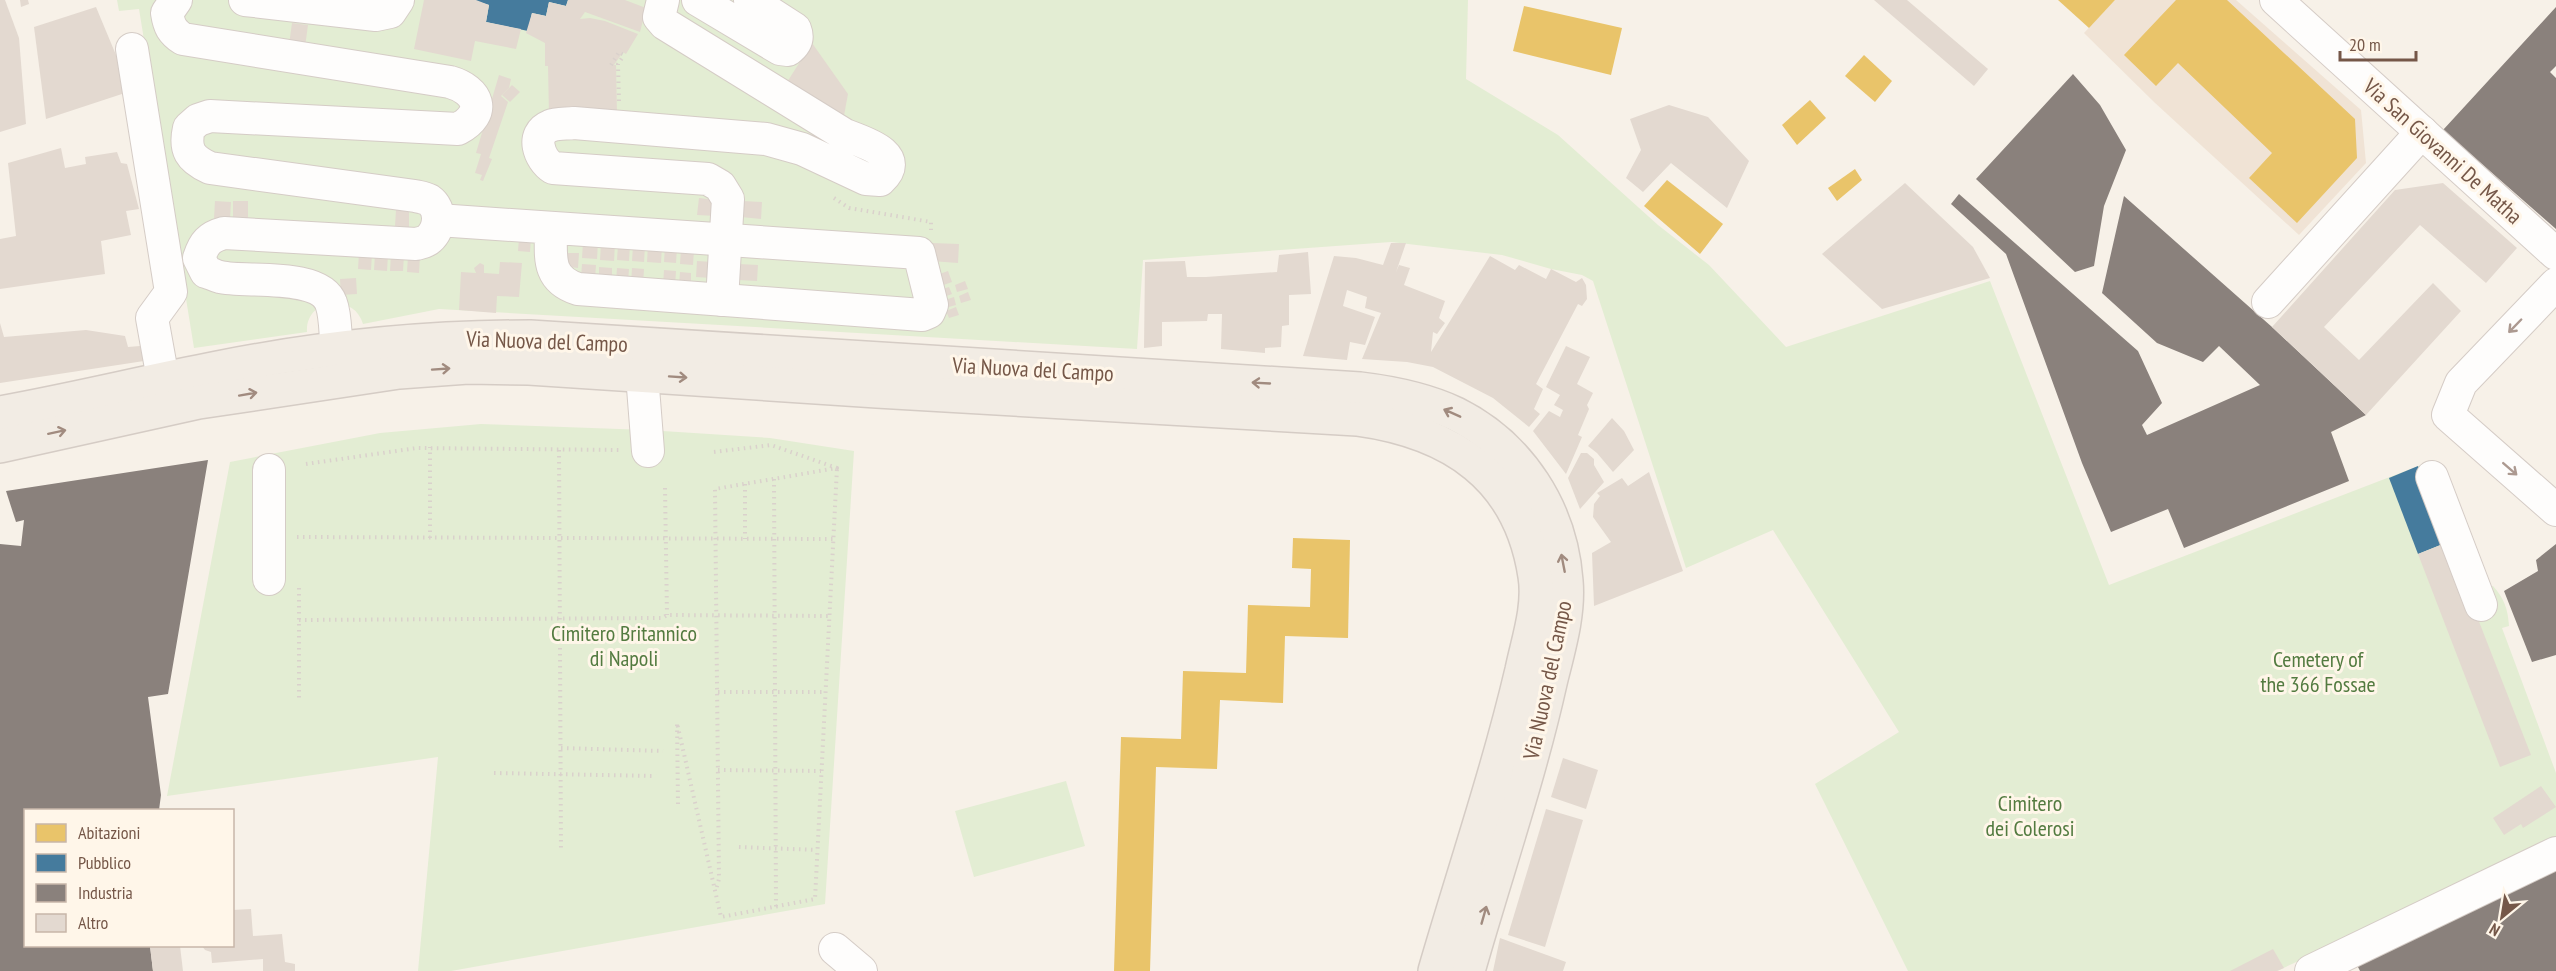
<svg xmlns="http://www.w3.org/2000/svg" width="2556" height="971" font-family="'PT Sans Narrow',sans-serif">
<rect width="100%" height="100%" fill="#f7f1e8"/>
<path fill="#f0e3d5" d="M2115,0H2236L2361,110L2366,163L2299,235L2154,102L2084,33Z"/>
<g fill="#e3edd3">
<path d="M117,0H1468L1466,79L1558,135L1658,225L1709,265L1786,347L1990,281L2109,585L2434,460L2486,587L2493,586C2504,598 2508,609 2509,626L2502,628L2556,773V842L2277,971H1908L1815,784L1899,732L1773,530L1686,568L1593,281L1582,275L1551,269L1502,255L1391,242L1143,260L1137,349L439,309L363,324C354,292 305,298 307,332L194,348L139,9L119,11Z"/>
<path d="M481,424L647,430L770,438L854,451L825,904L451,971H418L438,757L167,796L230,462L380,433Z"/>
<path d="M1066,781L1085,846L974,877L955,811Z"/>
</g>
<g fill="#e9c46a">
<path d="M2058,0H2115L2089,28Z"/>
<path d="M2176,0H2227L2355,119L2357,158L2297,223L2249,178L2272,153L2178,63L2156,86L2124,55Z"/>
<path d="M1524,6L1622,28L1611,75L1513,51Z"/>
<path d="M1864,55L1892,81L1875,102L1845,76Z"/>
<path d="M1810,100L1826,118L1797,145L1782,125Z"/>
<path d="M1855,169L1862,180L1837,201L1828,188Z"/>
<path d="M1667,180L1723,224L1700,254L1644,206Z"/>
<path d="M1293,538L1350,540L1348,638L1285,636L1283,703L1220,700L1217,769L1156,767L1150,971H1114L1121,737L1181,739L1183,671L1246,673L1248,605L1310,607L1311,569L1292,568Z"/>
</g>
<g fill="#457b9d">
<path d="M472,0H568L566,6L549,2L546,16L532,13L528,31L486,22L489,5Z"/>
<path d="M2418,466L2448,542L2418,554L2389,478Z"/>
</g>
<g fill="#8a817c">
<path d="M2556,7V66L2550,72L2556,78V229L2443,130Z"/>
<path d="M2073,74L2100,105L2126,150L2104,206L2094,266L2075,272L1976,179Z"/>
<path d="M1959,194L2138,351L2162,403L2142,425L2147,435L2260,385L2219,346L2203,362L2157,343L2102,293L2124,196L2272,327L2366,415L2331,432L2349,481L2184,548L2168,509L2111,532L2082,463L2006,254L1951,204Z"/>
<path d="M208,460L168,694L148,697L161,795L159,810H26V946H150L153,971H0V544L21,546L24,520L16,522L6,491Z"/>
<path d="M2556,544V655L2532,662L2504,591L2538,571L2536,560Z"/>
<path d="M2556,869V971H2360L2356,963Z"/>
</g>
<g fill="#e3d9d0">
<path d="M0,0H5L19,38L26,124L0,132Z"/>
<path d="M20,0H28L29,4L21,7Z"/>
<path d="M424,0H476L489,5L486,22L521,29L516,49L475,41L471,61L414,49Z"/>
<path d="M568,0H625L646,8L640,32L585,12L580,19L590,18L605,21L638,34L626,54L623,52L614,65H616L617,114L549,115L548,66H545V43L526,33L532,13L546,16L549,2L566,6Z"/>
<path d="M1874,0H1907L1988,69L1974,86Z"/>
<path d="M96,7L131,91L46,119L34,27Z"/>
<path d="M292,23L308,25L305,47L289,45Z"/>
<path d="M812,43L848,94L843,121L782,90Z"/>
<path d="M499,75L511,79L509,88L501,96L508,102L489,158L492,159L483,181L480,180L482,175L475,173L481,154L476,153Z"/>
<path d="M512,85L520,92L510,102L502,95Z"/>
<path d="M1669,105L1708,117L1749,161L1727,208L1671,163L1643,192L1626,178L1641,150L1630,119Z"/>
<path d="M61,148L65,168L86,164L85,157L117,152L121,163L127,164L139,209L126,211L131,235L101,241L105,274L0,289V239L16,236L8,163Z"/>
<path d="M1905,183L1973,247L1990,278L1882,309L1822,254Z"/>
<path d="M2443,183L2517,248L2486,283L2420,225L2324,327L2359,360L2433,283L2461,311L2366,415L2272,327L2395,190Z"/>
<path d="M699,198L717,200L716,216L697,215Z"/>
<path d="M215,201L231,202L230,219L214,218Z"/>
<path d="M233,201H248V220L233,219Z"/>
<path d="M742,201L762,202L761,219L741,217Z"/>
<path d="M396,210L409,211V227L395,226Z"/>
<path d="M519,238H531L530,252L518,251Z"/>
<path d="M583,242H598L597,259L582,258Z"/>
<path d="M601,243L615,244L614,261L600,260Z"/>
<path d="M932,243L959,244L958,263L931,261Z"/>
<path d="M1391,243H1406L1396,272L1399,265L1410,268L1404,285L1445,301L1439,318L1445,323L1437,334L1433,332L1431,352L1490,256L1515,270L1519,265L1546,279L1551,269L1576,282L1582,278L1586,285L1587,299L1582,306L1578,304L1536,384L1543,389L1534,409L1540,414L1529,427L1493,398L1433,367L1407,362L1362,359L1381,313L1365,308L1367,297L1347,290L1343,306L1375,317L1365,345L1350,342L1347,360L1303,356L1334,256L1356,258L1383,265Z"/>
<path d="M618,245H630L629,261L617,260Z"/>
<path d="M648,245L662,246L661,263L647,262Z"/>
<path d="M633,246H645L644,262L632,261Z"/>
<path d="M665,246L677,247L676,263L664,262Z"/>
<path d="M681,249L694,250L693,265L680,264Z"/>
<path d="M1308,252L1311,294L1289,295V325L1282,326L1281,347L1265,348V353L1221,349L1222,314H1208L1207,321L1162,322V346L1144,348L1145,262L1185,261L1187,277H1206L1277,272L1279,255Z"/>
<path d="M359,253L372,254L371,270L358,269Z"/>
<path d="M563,253H579L578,268L562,266Z"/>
<path d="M375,254L388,255L387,271L374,270Z"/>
<path d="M391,254L404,255L403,271H390Z"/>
<path d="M408,256H420L419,273L407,272Z"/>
<path d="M697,261L713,262L711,278L696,277Z"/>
<path d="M500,262L522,263L519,297L497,296L496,313L459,310L461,272L476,273L474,268L480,263L484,265V273L499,274Z"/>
<path d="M582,264L596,265L595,279L581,278Z"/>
<path d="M739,264L758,265L757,281L738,280Z"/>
<path d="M599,267L612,268V281H599Z"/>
<path d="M617,268L629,269L628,282L616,281Z"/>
<path d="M632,268L644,269L643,284L631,283Z"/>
<path d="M664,270L676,271L675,286L663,285Z"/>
<path d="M948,271L952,282L938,287L934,276Z"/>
<path d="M680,272L691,273V287L679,286Z"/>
<path d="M356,278L357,294L341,295L340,279Z"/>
<path d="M965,281L968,289L957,292L955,285Z"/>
<path d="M949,287L952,294L941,298L939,290Z"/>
<path d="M968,292L971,300L961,303L959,296Z"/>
<path d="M954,297L956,305L945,308L942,301Z"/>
<path d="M956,307L959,315L949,318L946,311Z"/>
<path d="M0,323L4,337L86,330L125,336L128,347L140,346L144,361L0,383Z"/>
<path d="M1566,346L1590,357L1577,384L1593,393L1587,405L1589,409L1578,435L1582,437L1566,474L1533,431L1549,411L1560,417L1563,410L1554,405L1560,395L1546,387Z"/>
<path d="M1612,418L1624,431L1634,450L1613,472L1597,453L1588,446Z"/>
<path d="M1581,453H1587L1594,459V465L1604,482L1580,509L1568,478Z"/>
<path d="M1649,472L1683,571L1594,606L1592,553L1611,542L1593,517L1594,504L1600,496L1597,493L1622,478L1628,486Z"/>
<path d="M2448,542L2531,755L2500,767L2418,554Z"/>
<path d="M1563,758L1598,770L1586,809L1551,797Z"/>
<path d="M2541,786L2556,807L2523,828L2521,824L2504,835L2493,818Z"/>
<path d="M1546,809L1583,820L1545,947L1508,935Z"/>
<path d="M251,909L253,936L282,934L285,962L295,964V971H263V959L212,963L211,952L205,950L202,946H232V910Z"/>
<path d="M1500,938L1566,962L1563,971H1493Z"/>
<path d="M150,946H180L183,971H153Z"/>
<path d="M2273,949L2284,968L2277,971H2230Z"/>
</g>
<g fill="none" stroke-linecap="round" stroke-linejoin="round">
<defs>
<g id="minor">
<path d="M176,0L167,13C169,26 172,32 183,39L450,82C478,90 488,113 458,129L210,116L198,120L189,128C184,150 190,159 210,168L415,196C419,197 425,198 429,200C442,209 440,229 429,239C426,242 420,243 416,244L224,233C209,237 204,243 199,258L206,272C211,273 215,276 220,277C244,283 320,272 331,303C336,316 335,335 337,350"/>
<path d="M245,0L376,15L390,12L398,0"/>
<path d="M663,0L659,17L665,24L845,135C863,142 908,155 880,180L866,179L802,149L766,139L574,123C566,124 557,123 550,126C530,134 539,159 553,168L708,179L720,186L728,199L722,300"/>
<path d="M698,0L780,49L788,50C796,44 799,39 795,29L750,0"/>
<path d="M2276,0L2556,254"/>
<path d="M132,49L171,292L152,318L163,379"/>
<path d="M438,220L919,253L932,305L929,312L922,315L578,289C546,279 551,256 551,228"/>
<path d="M2556,284L2461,383L2448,415L2556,510"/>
<path d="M2268,302L2422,132"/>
<path d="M642,375L648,451"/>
<path d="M2432,477L2481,605"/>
<path d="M269,579V470"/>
<path d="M835,949L861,971"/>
<path d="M2311,971L2556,853"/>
</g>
<g id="major">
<path d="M0,413C73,400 145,382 218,368C323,347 423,337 530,337L1360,389C1393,393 1427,400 1456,414C1520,446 1561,510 1566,581C1569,615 1558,650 1550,683C1528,781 1495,875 1468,971"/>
<path d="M0,446L199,402L399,372L468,367L529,368L877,391L1357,419C1452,432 1520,477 1535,576C1540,607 1528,641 1522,670C1498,772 1464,871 1435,971"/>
</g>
</defs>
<use href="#minor" stroke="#d5ccc6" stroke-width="34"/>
<use href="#major" stroke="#d5ccc5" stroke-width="36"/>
<g stroke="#dad1cc" stroke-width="4" stroke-dasharray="1.5 4.5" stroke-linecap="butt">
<path d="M611,65L619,52L624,55"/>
<path d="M619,101L618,64L624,55"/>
<path d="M834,198L849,208L931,222V230"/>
<path d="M559,450L561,852"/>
<path d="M714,452L771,445L837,468L715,489L719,879L716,890"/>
<path d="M306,464L417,448L620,450"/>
<path d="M774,479L776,907"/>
<path d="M745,484V539"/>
<path d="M665,488L667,615"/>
<path d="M297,537L834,539"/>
<path d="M430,538V447"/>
<path d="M299,588V699"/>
<path d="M299,620L662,618L667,615L830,616"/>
<path d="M718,692H826"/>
<path d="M561,748L663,751"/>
<path d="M718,770L821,771"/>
<path d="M494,773L656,776"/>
<path d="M678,804L677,723L721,917L815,899L837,468"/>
<path d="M739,847L817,850"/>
</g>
<use href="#minor" stroke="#fefdfc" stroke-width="32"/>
<use href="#major" stroke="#f2ece4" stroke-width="33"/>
</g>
<defs><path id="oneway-shaft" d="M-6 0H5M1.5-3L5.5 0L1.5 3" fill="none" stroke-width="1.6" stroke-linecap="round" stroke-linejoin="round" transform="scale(1.5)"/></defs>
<g stroke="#ac9990">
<use href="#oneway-shaft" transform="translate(2515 326) rotate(134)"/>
<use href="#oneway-shaft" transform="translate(2510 469) rotate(41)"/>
</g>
<g stroke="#a18b7f">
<use href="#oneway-shaft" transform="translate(441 369) rotate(-4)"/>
<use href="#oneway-shaft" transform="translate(678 377) rotate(4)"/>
<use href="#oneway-shaft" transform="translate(1261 383) rotate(-177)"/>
<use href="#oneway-shaft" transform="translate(248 394) rotate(-10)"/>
<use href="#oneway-shaft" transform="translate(1452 413) rotate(-156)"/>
<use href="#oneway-shaft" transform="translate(57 432) rotate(-12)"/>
<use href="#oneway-shaft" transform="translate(1563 563) rotate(-101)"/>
<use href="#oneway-shaft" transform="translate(1484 915) rotate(-74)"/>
</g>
<g text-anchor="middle" stroke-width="6" stroke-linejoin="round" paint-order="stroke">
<g font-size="22" fill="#755748" stroke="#fff6e9">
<text transform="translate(2443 151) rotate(42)" y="8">Via San Giovanni De Matha</text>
<text transform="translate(547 341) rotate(2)" y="8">Via Nuova del Campo</text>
<text transform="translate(1033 369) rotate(3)" y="8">Via Nuova del Campo</text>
<text transform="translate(1547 680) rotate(-78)" y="8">Via Nuova del Campo</text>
</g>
<g font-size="22" fill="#537b40" stroke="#fff6e9">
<text x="624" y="641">Cimitero Britannico<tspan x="624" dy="25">di Napoli</tspan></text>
<text x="2318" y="667">Cemetery of<tspan x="2318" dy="25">the 366 Fossae</tspan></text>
<text x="2030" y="811">Cimitero<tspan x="2030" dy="25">dei Colerosi</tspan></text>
</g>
</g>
<rect x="24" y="809" width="210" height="138" fill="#fff6e9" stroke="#c8b6a9" stroke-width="1.5"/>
<rect x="36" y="824" width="30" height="18" fill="#e9c46a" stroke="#c8b6a9" stroke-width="1.5"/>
<text x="78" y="839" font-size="18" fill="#755748">Abitazioni</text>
<rect x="36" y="854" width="30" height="18" fill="#457b9d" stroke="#c8b6a9" stroke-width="1.5"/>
<text x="78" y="869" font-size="18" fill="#755748">Pubblico</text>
<rect x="36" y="884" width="30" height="18" fill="#8a817c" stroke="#c8b6a9" stroke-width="1.5"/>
<text x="78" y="899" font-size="18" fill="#755748">Industria</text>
<rect x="36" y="914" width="30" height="18" fill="#e3d9d0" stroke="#c8b6a9" stroke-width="1.5"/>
<text x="78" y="929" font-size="18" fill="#755748">Altro</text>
<g transform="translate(2502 917) rotate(210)" stroke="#fff6e9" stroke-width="4.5" paint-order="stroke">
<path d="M0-4.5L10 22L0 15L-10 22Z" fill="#755748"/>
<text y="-9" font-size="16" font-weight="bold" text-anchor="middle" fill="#755748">N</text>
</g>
<path d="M2340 51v9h76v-9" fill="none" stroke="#755748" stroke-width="3"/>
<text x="2349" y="51" font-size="18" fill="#755748" stroke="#fff6e9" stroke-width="4.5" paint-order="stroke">20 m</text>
</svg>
